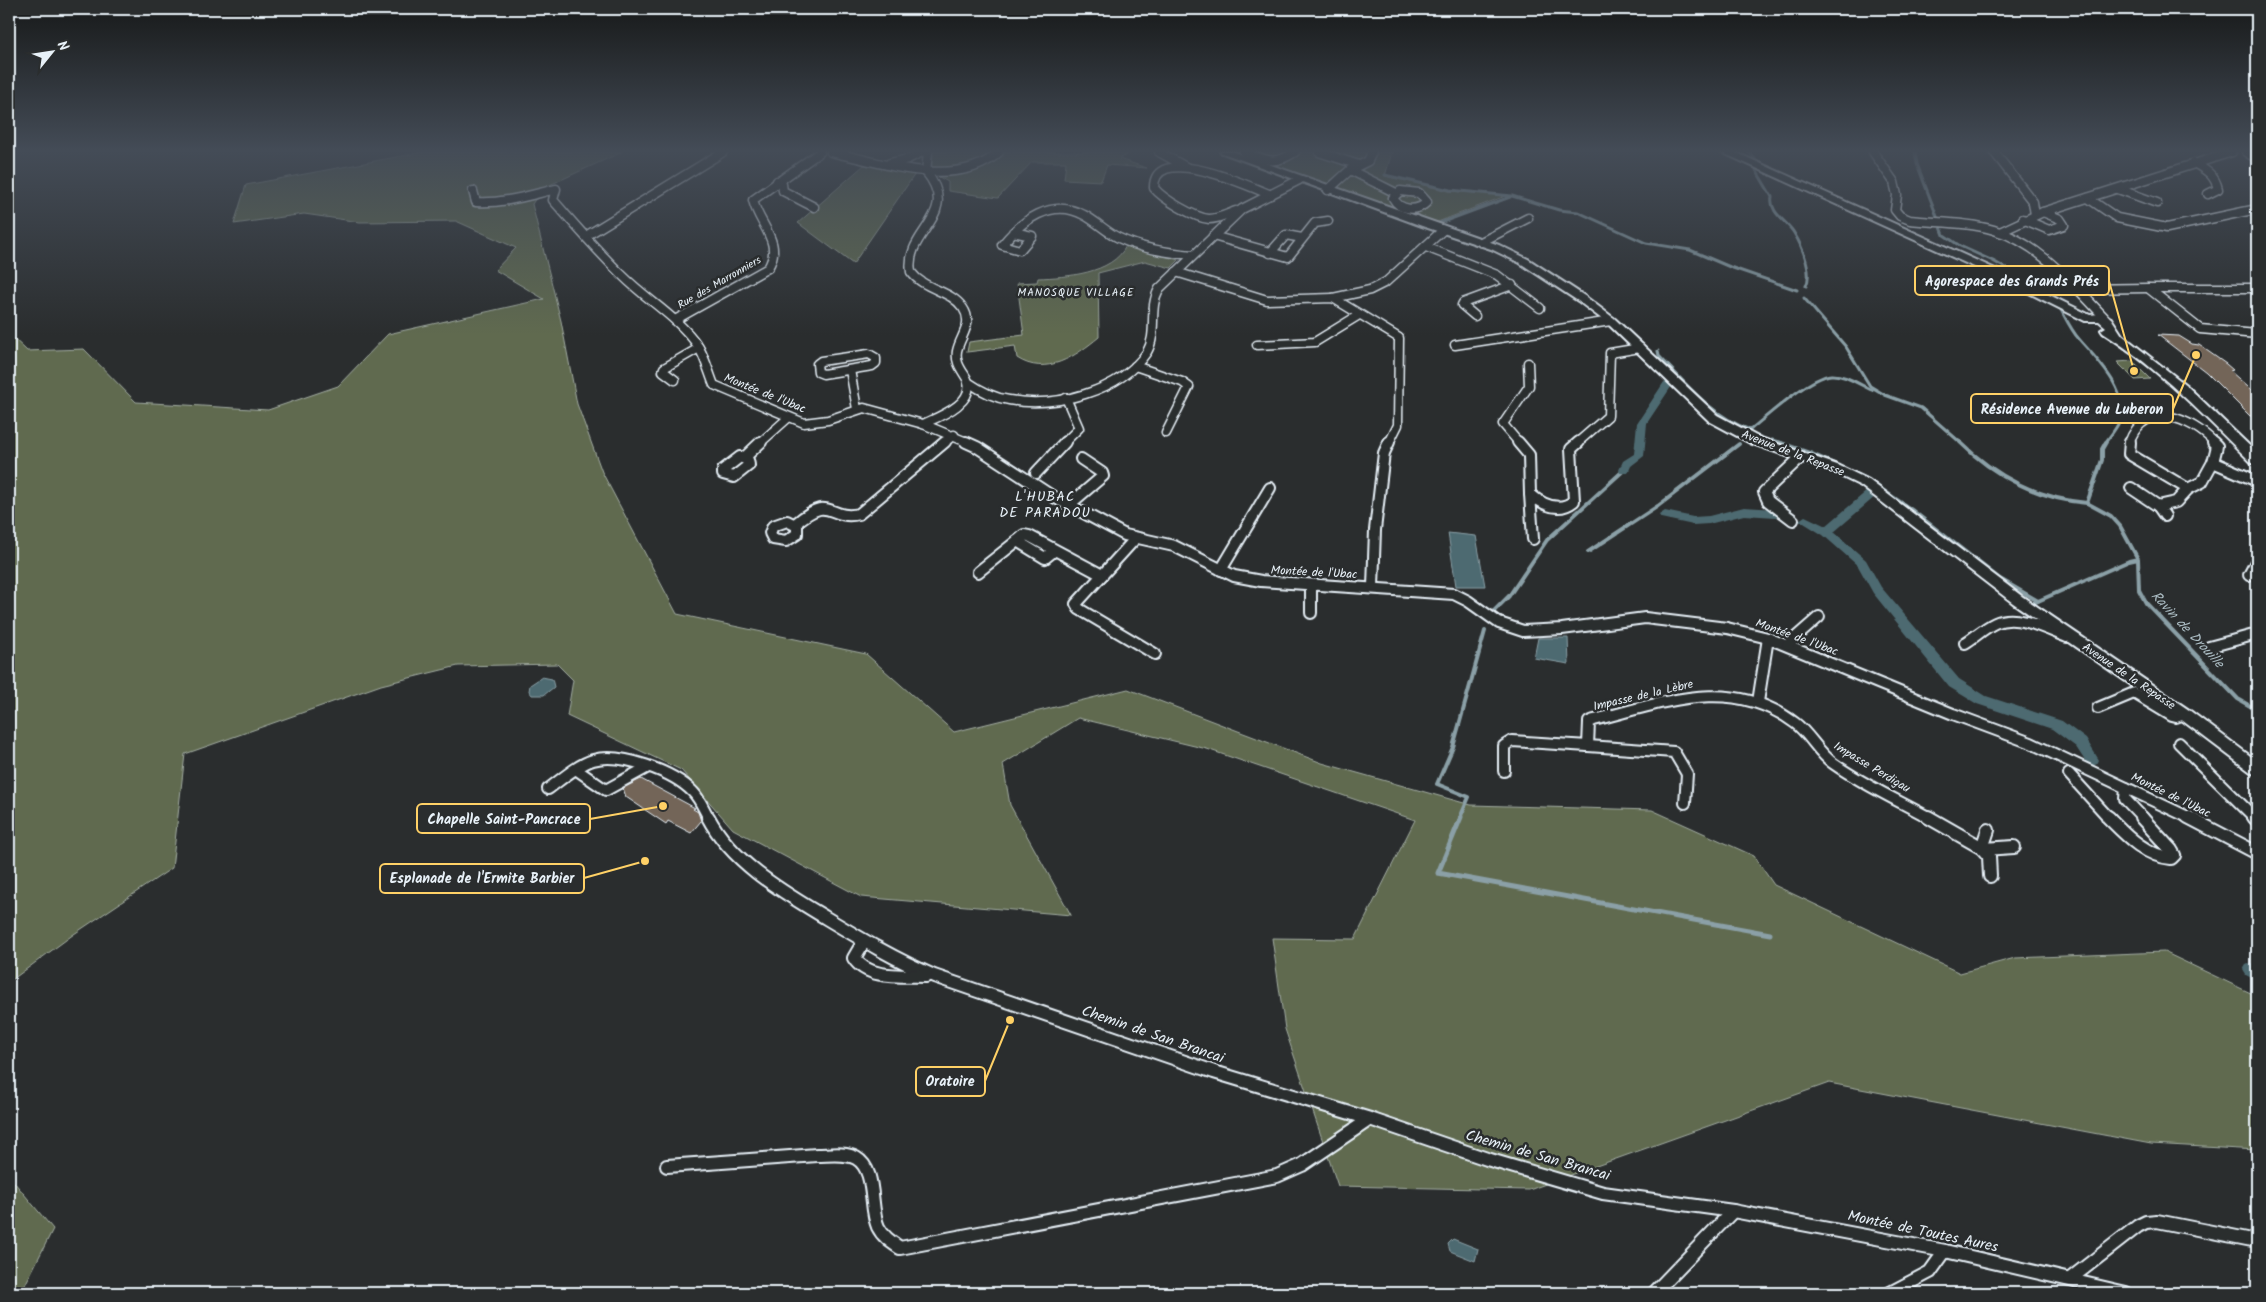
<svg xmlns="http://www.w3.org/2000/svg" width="2266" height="1302" font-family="Kalam,sans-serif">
<rect width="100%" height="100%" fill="#2a2d2e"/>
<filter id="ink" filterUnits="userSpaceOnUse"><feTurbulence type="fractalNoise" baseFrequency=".02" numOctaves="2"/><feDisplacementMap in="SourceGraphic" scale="10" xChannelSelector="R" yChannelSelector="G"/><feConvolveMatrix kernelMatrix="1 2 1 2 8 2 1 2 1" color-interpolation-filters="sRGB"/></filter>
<g filter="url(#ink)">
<g fill="#606a50" stroke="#a4aea4">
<path d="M423,152H622L543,188L532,204L561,321L577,404L602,472L677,614L866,654L954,732L1128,689L1322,763L1471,805L1652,810L1754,856L1774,885L1960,973L2015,958L2164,952L2257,996V1150L2151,1144L1829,1083L1529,1190L1338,1186L1285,1029L1272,938L1355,939L1415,820L1207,749L1078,718L1003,764L1010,805L1071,915L861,897L733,829L681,770L567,716L573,680L557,664L458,666L381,685L185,754L172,868L74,934L9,982V334L27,351L84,349L136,402L268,410L338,386L388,334L544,299L495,270L516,248L456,221L360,222L304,214L234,224L246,185Z"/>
<path d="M932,152H992L971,166L929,169Z"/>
<path d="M1003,152H1132L1119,159L1147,168L1107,165L1101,181L1064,179L1066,162H1032L998,198L948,191V182L939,177C964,174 985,171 1003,152Z"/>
<path d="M1231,152H1392L1385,176L1449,191L1508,195L1435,223Z"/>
<path d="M864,165L915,174L853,264L798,223Z"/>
<path d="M1126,246L1179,260L1171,268L1145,261L1098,273L1099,337C1076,356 1046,377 1017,358L1015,346L967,352L969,342L1024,335L1017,283L1037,282L1038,278C1066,277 1112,274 1126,246Z"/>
<path d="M2132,361L2150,379L2135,380L2117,362Z"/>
<path d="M9,1176L53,1229L21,1293H9Z"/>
</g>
<g fill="#4d6a71" stroke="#8ba0a7">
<path d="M1448,533L1476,536L1485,586H1456Z"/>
<path d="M1538,638H1568L1569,664L1534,658Z"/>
<path d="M542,677L552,679L554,687L544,695H532L529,691L530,685Z"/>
<path d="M1453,1239L1478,1249L1475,1261L1450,1251L1448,1244Z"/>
</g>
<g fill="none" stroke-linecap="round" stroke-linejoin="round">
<g stroke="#8ba0a7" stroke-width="3">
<path d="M1749,152L1755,159"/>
<path d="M1915,152L1917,164L1944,235L1960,246L1993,261L2051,294L2055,300"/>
<path d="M1756,170L1772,197C1769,213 1787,221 1794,233C1802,246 1813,272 1806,286"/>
<path d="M1385,175L1450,190L1512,196L1559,210L1578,212L1646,243L1690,250L1730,267L1797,290"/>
<path d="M1437,224L1510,197"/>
<path d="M1804,298L1846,347L1870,386L1885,395L1921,408L1961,443"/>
<path d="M2059,306C2065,317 2071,330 2079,339C2096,359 2130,391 2120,420C2117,428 2110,436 2105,443"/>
<path d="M1658,351L1659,356C1687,385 1711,415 1750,430C1767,416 1810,377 1831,375C1845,374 1860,385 1872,390"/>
<path d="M1772,440L1782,443"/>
</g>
<g stroke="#8ba0a7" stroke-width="4">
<path d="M1778,442L1812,454L1865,478L1913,511L2000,579L2038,601"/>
<path d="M1960,442C1994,476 2038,499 2087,503"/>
<path d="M2106,442L2102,449V460L2087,503L2111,516L2120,526L2138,559L2139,590L2146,603L2238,699L2257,710"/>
<path d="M1588,552L1658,506L1739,444"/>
<path d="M2029,605L2129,561L2138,559"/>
<path d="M1494,611L1509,596L1547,540L1624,470"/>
<path d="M1460,818L1469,797L1437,784L1453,747L1485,631"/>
</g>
<path stroke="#8ba0a7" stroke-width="5" d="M1461,817L1438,873L1770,934"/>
<g fill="#4d6a71" fill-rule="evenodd">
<path d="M1668,381L1673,384L1647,423L1644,456L1631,466L1628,473H1620L1619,470L1623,461L1634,454L1637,423L1664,382Z"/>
<path d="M1872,489L1878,493L1876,496L1834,532L1866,560L1881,587L1959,679L1986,696L2062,721L2086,739L2099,760L2097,764L2092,766L2087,764L2076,747L2052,729L1977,704L1949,687L1873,593L1858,566L1823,535L1799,520L1805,516L1826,526L1868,490Z"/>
<path d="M1744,507L1776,509L1782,513L1776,517L1744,515L1709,524L1693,525L1661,518L1659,515L1665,511L1693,517L1709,516Z"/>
<path d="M2251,963L2257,966V981L2246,975L2243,970L2246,965Z"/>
</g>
</g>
<g fill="#736559" stroke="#e8f1f8">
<path d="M2158,335L2179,336L2192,344L2199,345L2226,364L2233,370L2230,371L2257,395V416H2250L2206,372Z"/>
<path d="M641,779L695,808L693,809L698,812L701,821L691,833L668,821L666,824L626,797L623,788Z"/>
</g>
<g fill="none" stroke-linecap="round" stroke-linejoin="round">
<defs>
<g id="street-far2">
<path d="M831,152C880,162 958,191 999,152"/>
<path d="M1159,152L1186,167"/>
<path d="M1244,152C1266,160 1274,166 1295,152"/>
<path d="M1319,152L1359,165"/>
<path d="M1873,152L1894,182L1897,195L1895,210L1900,216L1910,220C1938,223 1967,222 1994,230C2041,244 2074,286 2107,320"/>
<path d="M1994,152L2033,202L2035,215"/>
<path d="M2246,152L2257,159"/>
<path d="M890,163L908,159L922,152"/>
<path d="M2194,163C2206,170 2215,175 2218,189L2208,194"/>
<path d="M1350,170L1396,193"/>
<path d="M926,172L928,152"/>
<path d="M777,181L782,184L783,191L814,207"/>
<path d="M2118,189L2157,203"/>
<path d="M1328,190L1350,170L1368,161L1372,152"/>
<path d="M473,191L476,202C503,204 530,195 556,189L553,200C576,226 598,252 623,276C647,300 679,318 698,346C705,357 709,373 714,385L804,423L828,420L864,408L923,424L969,443"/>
<path d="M1400,191L1419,193L1427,202C1417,212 1400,211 1393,198Z"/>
<path d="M2088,198L2117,218L2167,228L2257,209"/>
<path d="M1236,211C1228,214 1218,219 1209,219C1195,218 1163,199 1154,188C1153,141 1251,187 1271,195"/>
<path d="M2023,219L2049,230L2064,225L2060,219L2043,212"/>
<path d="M1013,232L1032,236L1020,250L1002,245C1021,221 1052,197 1084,215C1096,221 1106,232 1119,238C1142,249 1168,253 1193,255"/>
<path d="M2000,232L2043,212L2232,152"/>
<path d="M586,236L723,152"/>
<path d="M1213,236L1288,257L1315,223L1328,221"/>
<path d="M1481,242L1528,218"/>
<path d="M1426,247L1497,275L1540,308"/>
<path d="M1270,253L1286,235L1302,238"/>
<path d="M1176,272L1267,300L1333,298L1399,338L1398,425L1389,443"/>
<path d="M2255,288H2148L2200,329L2257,334"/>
<path d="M2078,289L2148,288"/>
<path d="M1333,298L1370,290L1386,282L1443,230"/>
<path d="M1475,316L1462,305L1463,303L1512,285"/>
<path d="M675,320L768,268C784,242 758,224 753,200L820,152"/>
<path d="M1257,345L1315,342L1359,315"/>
<path d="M1455,345L1611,321"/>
<path d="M869,354L876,358V363L872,366L823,374L818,372L817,364L821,361Z"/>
<path d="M1135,366L1182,382L1189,387L1166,433"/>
<path d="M850,370L857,409"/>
<path d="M675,380L663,371L664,368L699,348"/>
<path d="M968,382C981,391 994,398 1009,400C1055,408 1120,392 1147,352C1158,333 1148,309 1159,289L1242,209L1299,180"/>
<path d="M923,424C938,417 977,403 967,379C962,370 955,363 957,351C960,336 974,324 963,308C951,290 924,290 911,272C904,231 962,216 926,172"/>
<path d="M760,443L788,418"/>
<path d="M944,443L954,435"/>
<path d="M1064,443L1079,428L1066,398"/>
<path d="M1519,443L1503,424L1529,386L1528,363"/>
<path d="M1577,443L1608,416L1610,353L1640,348"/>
<path d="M2129,443C2145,398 2191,418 2215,443"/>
</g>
<g id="street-far1">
<path d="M966,442L977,447L1052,496L1125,535L1174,546L1234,576L1261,581L1454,594L1468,601L1499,623L1523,631L1562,629L1645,618L1727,628L1768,638L1953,714L2031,743L2190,818"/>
<path d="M1518,442L1529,455L1530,494C1543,505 1559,513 1574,501L1571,449L1579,442"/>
<path d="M2130,442L2129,454L2188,489"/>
<path d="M740,457L748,460L749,465L734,477L723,474V470Z"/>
<path d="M744,458L761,442"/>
<path d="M2213,462L2217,446L2213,442"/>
<path d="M1036,473L1065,442"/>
<path d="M2131,488L2158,506"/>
<path d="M1530,494L1533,539"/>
<path d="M1069,505L1103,476L1102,473L1081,459"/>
<path d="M2165,516L2158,506L2176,502L2188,489L2202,482L2213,462L2257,481"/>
<path d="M1793,520L1768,501L1764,492L1801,457"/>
<path d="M787,521L797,526V534L786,541L773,539L770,533L773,526Z"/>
<path d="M795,524C832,492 827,521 859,514L945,442"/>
<path d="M1135,539L1076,604L1079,609L1155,654"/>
<path d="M1055,550L1045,558L1017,541L1024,535L1029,536L1102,575"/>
<path d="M1221,570L1270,488"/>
<path d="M978,572L1017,541"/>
<path d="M2249,575L2257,560"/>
<path d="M1311,585V613"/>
<path d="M1373,587L1375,530L1384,453L1389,442"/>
<path d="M1965,643C1975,637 1984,628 1995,623C2017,613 2046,629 2067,637"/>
<path d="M1787,645L1819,617"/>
<path d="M2209,647L2257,634"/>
<path d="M1758,702L1768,638"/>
<path d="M2098,708L2134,693L2172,716L2176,717L2184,714"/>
<path d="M2179,743L2255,818"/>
<path d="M1588,746L1674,752L1687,774L1685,803"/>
<path d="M577,770L606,790L648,767"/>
<path d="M1504,771V746L1512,741L1588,746L1589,722L1594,720C1663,703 1731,675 1795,723C1810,734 1818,753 1834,764C1864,785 1899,801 1930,818"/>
<path d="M2069,774L2109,818"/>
<path d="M2126,788L2125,799L2143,818"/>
<path d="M548,789C562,779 577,765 593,760C621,752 674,772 693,792C700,799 704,810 709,818"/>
</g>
<g id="street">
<path d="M708,817C732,863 783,892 826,918C861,939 896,960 934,976L1214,1072L1370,1119L1487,1159L1603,1193L1733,1211L1945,1251L2126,1293"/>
<path d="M1928,817L1984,849L2014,847"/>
<path d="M2108,817C2126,835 2145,856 2171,858L2174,855L2171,850L2141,817"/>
<path d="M2188,817L2257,853"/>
<path d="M2254,817L2257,820"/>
<path d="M1988,830L1982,848L1989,856L1990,876"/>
<path d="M864,941L854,958C868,980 903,975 926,976"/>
<path d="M667,1166L817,1155C829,1155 845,1152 856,1158C877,1170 869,1207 878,1227C883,1237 891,1242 900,1248L1277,1176L1302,1165L1370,1119"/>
<path d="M2070,1279L2138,1226L2146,1222L2157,1221L2257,1241"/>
<path d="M1654,1293L1733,1211"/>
<path d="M1890,1293L1930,1272L1945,1251"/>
</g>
<path id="secondary" d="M1220,152H1234L1499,245L1528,259L1586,297L1615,319L1717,415L1758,437L1840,466L1869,480L2023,597L2189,710L2257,761V775L2252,773L2179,718L2013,603L1861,486L1832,472L1750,443L1709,421L1607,323L1578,301L1520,263L1491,249L1422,226Z"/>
<path id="primary" d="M1721,152H1735L2011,276L2090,315L2099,314L2111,318L2122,335L2186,385L2257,453V464L2252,463C2205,417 2159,368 2103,333L2101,330L2106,327L2099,321H2085L2003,280Z"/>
</defs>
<use href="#street-far2" stroke="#e8f1f8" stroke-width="11"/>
<use href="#street-far1" stroke="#e8f1f8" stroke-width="14"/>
<use href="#street" stroke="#e8f1f8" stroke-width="16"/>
<use href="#secondary" stroke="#e8f1f8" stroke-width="4"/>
<use href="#primary" stroke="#e8f1f8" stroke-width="4"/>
<use href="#street-far2" stroke="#2a2d2e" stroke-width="8"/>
<use href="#street-far1" stroke="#2a2d2e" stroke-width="10"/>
<use href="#street" stroke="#2a2d2e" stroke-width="12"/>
<use href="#secondary" fill="#2a2d2e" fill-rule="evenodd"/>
<use href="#primary" fill="#2a2d2e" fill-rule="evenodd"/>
</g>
</g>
<linearGradient id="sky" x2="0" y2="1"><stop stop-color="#171919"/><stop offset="0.45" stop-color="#444c57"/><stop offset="1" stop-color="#444c57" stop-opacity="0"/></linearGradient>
<rect width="2266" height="335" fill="url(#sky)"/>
<g text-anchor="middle" stroke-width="5" stroke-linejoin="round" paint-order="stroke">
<g font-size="11" fill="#e8f1f8" stroke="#2a2d2e">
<text transform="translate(719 282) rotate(-30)" y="4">Rue des Marronniers</text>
</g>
<g font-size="11" letter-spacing="1" fill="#e8f1f8" stroke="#2a2d2e">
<text x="1076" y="296">MANOSQUE VILLAGE</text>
</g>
<g font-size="12" fill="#e8f1f8" stroke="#2a2d2e">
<text transform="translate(765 393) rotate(22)" y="4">Montée de l'Ubac</text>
<text transform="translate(1793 453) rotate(21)" y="4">Avenue de la Repasse</text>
<text transform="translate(1314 572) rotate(3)" y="4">Montée de l'Ubac</text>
<text transform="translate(1797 637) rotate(20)" y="4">Montée de l'Ubac</text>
<text transform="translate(2129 676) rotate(34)" y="4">Avenue de la Repasse</text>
<text transform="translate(1643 695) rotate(-13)" y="4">Impasse de la Lèbre</text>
<text transform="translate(1872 767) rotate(31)" y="4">Impasse Perdigau</text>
<text transform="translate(2171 795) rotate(26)" y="4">Montée de l'Ubac</text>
</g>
<g font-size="14" letter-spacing="1" fill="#e8f1f8" stroke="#2a2d2e">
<text x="1045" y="501">L'HUBAC<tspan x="1045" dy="16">DE PARADOU</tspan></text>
</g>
<g font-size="14" font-style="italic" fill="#aabbc2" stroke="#2a2d2e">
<text transform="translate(2188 629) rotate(47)" y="5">Ravin de Drouille</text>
</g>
<g font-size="15" fill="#e8f1f8" stroke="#2a2d2e">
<text transform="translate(1153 1034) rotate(19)" y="5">Chemin de San Brancai</text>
<text transform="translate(1538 1155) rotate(16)" y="5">Chemin de San Brancai</text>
<text transform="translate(1923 1231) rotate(12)" y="5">Montée de Toutes Aures</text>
</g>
</g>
<path fill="none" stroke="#ffd166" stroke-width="2" d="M2134 371L2109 281M2196 355L2173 409M663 806L590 819M645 861L584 878M1010 1020L985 1081"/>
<g fill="#ffd166" stroke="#2a2d2e" stroke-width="2">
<circle cx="2134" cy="371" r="5"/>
<circle cx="2196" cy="355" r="5"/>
<circle cx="663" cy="806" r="5"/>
<circle cx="645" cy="861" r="5"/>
<circle cx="1010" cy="1020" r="5"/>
</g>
<g fill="#2a2d2e" stroke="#ffd166" stroke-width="2">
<rect x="1915" y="266" width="194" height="29" rx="5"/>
<rect x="1971" y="394" width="202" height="29" rx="5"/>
<rect x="417" y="804" width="173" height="29" rx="5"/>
<rect x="380" y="864" width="204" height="29" rx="5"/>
<rect x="916" y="1067" width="69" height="29" rx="5"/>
</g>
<g font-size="14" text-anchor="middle" font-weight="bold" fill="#e8f1f8">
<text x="2012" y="286">Agorespace des Grands Prés</text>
<text x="2072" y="414">Résidence Avenue du Luberon</text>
<text x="504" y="824">Chapelle Saint-Pancrace</text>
<text x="482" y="883">Esplanade de l'Ermite Barbier</text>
<text x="950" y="1086">Oratoire</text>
</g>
<rect width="2266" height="1302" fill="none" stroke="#2a2d2e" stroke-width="30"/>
<rect x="15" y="15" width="2236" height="1272" fill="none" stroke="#e8f1f8" stroke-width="2" filter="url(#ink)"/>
<g transform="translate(52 52) rotate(60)" stroke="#2a2d2e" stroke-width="4" paint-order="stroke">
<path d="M0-4L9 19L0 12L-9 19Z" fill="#e8f1f8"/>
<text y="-8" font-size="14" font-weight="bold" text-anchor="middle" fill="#e8f1f8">N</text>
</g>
</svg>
